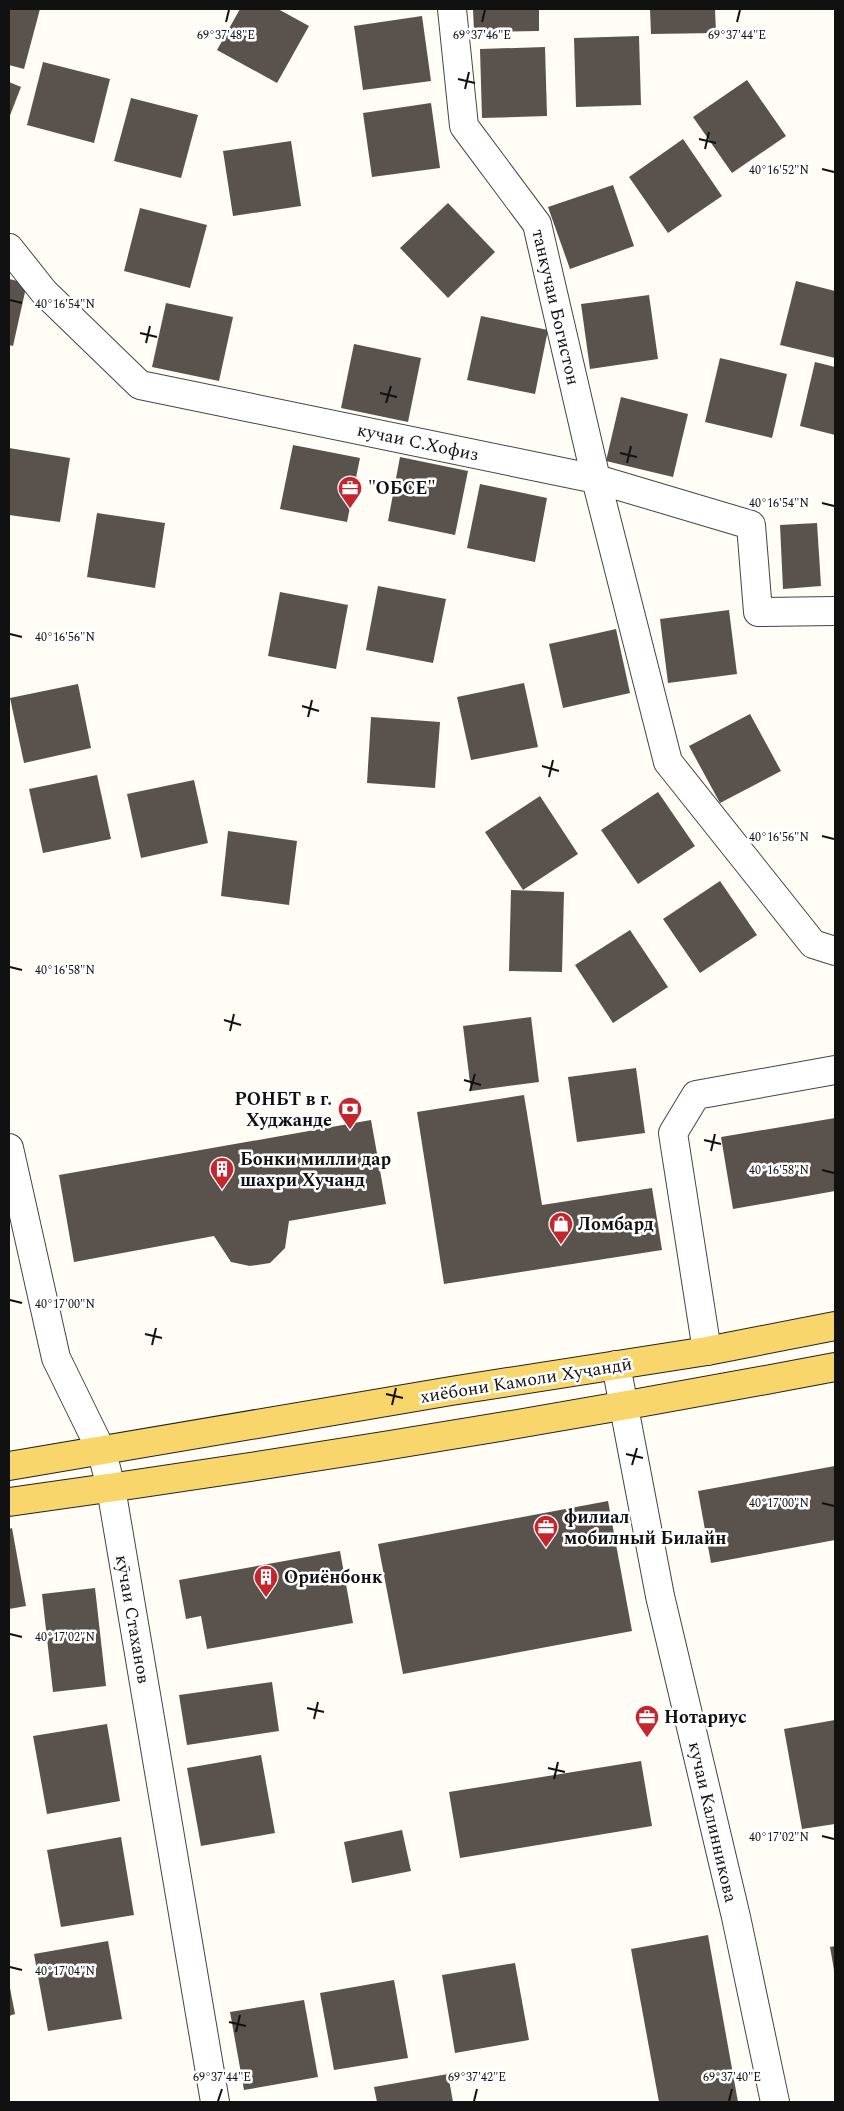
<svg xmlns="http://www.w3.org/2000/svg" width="844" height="2111" font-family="Spectral,serif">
<rect width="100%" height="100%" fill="#fffdf5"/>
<g fill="#5a524d">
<path d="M9,9H40L24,69L9,65Z"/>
<path d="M240,9H278L309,26L277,83L217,50Z"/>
<path d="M473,9H539V31L474,32Z"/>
<path d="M650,9H715L716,33L651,34Z"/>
<path d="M422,16L431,81L363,90L354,26Z"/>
<path d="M639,36L641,105L576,107L574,38Z"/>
<path d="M545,47L547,116L482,118L480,49Z"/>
<path d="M43,62L110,79L94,143L27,125Z"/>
<path d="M747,80L786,136L732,173L693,117Z"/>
<path d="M9,82L21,87L9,118Z"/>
<path d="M131,98L198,115L181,178L114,161Z"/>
<path d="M431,103L440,168L372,177L363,113Z"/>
<path d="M683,139L722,196L668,233L629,177Z"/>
<path d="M291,141L301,206L233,216L223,151Z"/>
<path d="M613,185L634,246L570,269L548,207Z"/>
<path d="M448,203L495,252L448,298L400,248Z"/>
<path d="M140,208L207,225L190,288L124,271Z"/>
<path d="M9,279L27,283L13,346L9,345Z"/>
<path d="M796,281L835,291V358L780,345Z"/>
<path d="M649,295L658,359L590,369L581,304Z"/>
<path d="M166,303L233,317L219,381L152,367Z"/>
<path d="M481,316L548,330L535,394L467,380Z"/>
<path d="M354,344L421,358L408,422L341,408Z"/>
<path d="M720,358L787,374L772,438L705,422Z"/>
<path d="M815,362L835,367V435L800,426Z"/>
<path d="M621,397L688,414L673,477L606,461Z"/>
<path d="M293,445L360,458L347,522L280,509Z"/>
<path d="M9,448L70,458L60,522L9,515Z"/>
<path d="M400,457L468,471L455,535L388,521Z"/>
<path d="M480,484L547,498L535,562L467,548Z"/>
<path d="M97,513L165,523L155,588L87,577Z"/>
<path d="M817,523L821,586L783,589L780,525Z"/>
<path d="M378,586L446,599L433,663L366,650Z"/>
<path d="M280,592L348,605L336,669L268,656Z"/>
<path d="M729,610L737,674L668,683L660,619Z"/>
<path d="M616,629L630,693L563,708L549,644Z"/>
<path d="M524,683L538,747L471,760L457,697Z"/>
<path d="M78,684L91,748L24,763L10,698Z"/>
<path d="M750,714L781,771L720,803L689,746Z"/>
<path d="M371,717L440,722L435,788L367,783Z"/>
<path d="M97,775L111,839L43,853L29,789Z"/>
<path d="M194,780L208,843L141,858L127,794Z"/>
<path d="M658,792L695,846L638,884L601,830Z"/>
<path d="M540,796L578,854L523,890L485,832Z"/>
<path d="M228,831L297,841L289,905L221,896Z"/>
<path d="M720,881L757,935L700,973L663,919Z"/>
<path d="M511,890L564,892L562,972L509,971Z"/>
<path d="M630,930L668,987L613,1023L575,965Z"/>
<path d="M531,1017L539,1082L471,1091L463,1026Z"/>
<path d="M636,1068L645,1133L577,1142L568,1077Z"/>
<path d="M524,1095L542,1205L652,1188L662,1250L444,1284L417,1112Z"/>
<path d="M835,1118V1191L733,1209L721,1137Z"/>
<path d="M371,1120L386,1204L289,1221L285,1248L270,1263L250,1266L231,1262L214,1236L74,1262L59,1175Z"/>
<path d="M835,1466V1540L711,1563L698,1491Z"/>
<path d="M608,1501L632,1631L403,1674L378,1544Z"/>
<path d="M12,1528L26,1606L9,1609V1529Z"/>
<path d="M340,1551L353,1623L207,1649L201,1616L186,1619L179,1580Z"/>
<path d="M95,1588L106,1686L53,1692L42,1594Z"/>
<path d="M272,1682L279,1731L187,1745L179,1695Z"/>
<path d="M835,1720V1824L802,1829L784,1729Z"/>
<path d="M107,1724L120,1801L47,1814L33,1736Z"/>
<path d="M261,1755L275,1833L201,1846L187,1768Z"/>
<path d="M641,1761L652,1826L460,1858L449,1792Z"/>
<path d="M402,1830L411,1871L352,1883L344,1842Z"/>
<path d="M121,1837L134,1915L61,1927L47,1850Z"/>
<path d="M708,1935L738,2102H659L631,1949Z"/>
<path d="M108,1941L122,2019L48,2031L34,1954Z"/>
<path d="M835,1946V1970H834L830,1947Z"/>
<path d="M515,1963L529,2040L455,2053L442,1975Z"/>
<path d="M394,1980L408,2058L334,2070L320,1993Z"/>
<path d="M9,1983L15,2014L9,2016Z"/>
<path d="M304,2000L318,2077L244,2090L230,2012Z"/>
<path d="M448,2074L453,2102H377L374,2087Z"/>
</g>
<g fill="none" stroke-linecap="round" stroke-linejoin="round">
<defs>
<g id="minor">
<path d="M452,9L464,126L537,224L596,479L751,525L758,612L835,611"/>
<path d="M9,248L44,292L140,385L596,479L668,762L813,944L835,951"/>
<path d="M9,1148L56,1358L102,1452L111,1488L215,2102"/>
<path d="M707,1351L673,1133L696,1095L835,1070"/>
<path d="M616,1365L660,1596L736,1917L775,2102"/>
</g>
<g id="major">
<path d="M9,1466L451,1391L707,1351L835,1326"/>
<path d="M9,1502C285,1464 561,1419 835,1367"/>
</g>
</defs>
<use href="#minor" stroke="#444" stroke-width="30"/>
<use href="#major" stroke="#222" stroke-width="30"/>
<use href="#minor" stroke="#fff" stroke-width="28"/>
<use href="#major" stroke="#f9d66b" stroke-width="28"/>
</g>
<path fill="none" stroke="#111" stroke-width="2" d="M226,22L229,10M482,22L485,10M737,22L740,10M458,79L475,83M465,89L469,72M699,139L716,143M705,149L709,132M822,169L834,172M10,300L22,303M140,333L157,337M146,343L150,326M380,393L397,397M386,403L391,386M620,453L637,457M627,463L631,446M822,503L834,506M10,634L22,637M302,706L319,711M308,717L312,700M542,766L559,771M549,777L553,760M822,836L834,839M10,967L22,970M224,1020L241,1025M230,1031L234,1014M464,1080L481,1085M470,1091L475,1074M704,1140L721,1144M711,1151L715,1134M822,1170L834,1173M10,1300L22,1303M145,1334L162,1338M152,1345L156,1328M386,1394L403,1398M392,1405L396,1388M626,1454L643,1458M632,1465L637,1448M822,1503L834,1506M10,1634L22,1637M307,1708L324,1712M314,1719L318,1702M548,1768L565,1772M554,1779L558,1762M822,1836L834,1839M10,1967L22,1970M229,2022L246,2026M236,2032L240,2015M218,2101L222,2089M474,2101L477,2089M729,2101L732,2089"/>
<defs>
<symbol id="office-pin" viewBox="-11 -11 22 30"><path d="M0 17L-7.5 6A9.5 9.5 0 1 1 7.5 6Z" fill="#c4262e" stroke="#fff"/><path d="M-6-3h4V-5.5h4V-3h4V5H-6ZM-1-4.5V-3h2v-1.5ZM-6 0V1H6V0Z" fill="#fff"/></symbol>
<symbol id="bank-pin" viewBox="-11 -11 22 30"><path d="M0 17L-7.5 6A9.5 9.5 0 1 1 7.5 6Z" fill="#c4262e" stroke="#fff"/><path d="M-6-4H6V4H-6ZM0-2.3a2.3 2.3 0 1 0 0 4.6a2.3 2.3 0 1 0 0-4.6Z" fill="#fff"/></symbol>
<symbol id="building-pin" viewBox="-11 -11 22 30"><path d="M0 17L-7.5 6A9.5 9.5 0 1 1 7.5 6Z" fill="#c4262e" stroke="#fff"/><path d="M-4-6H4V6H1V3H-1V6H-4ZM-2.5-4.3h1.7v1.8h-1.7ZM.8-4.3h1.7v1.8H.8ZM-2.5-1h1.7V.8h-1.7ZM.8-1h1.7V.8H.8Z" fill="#fff"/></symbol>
<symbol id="shop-pin" viewBox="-11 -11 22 30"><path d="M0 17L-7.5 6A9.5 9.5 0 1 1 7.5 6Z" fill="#c4262e" stroke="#fff"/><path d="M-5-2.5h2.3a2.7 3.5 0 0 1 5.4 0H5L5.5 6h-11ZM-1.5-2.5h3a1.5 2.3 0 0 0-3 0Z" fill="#fff"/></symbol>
</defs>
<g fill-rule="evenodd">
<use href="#office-pin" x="336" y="474" width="28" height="38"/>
<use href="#bank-pin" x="336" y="1095" width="28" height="38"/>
<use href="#building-pin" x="208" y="1155" width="28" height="38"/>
<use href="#shop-pin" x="547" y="1210" width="28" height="38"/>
<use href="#office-pin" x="532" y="1513" width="28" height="38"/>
<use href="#building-pin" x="252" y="1563" width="28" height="38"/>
<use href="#office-pin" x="633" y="1703" width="28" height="38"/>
</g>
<g text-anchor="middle" stroke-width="5" stroke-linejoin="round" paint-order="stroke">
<g font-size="18" fill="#111" stroke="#fff">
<text transform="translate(556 307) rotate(77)" y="6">танкучаи Богистон</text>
<text transform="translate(418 442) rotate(12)" y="6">кучаи С.Хофиз</text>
<text transform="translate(526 1380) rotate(-9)" y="6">хиёбони Камоли Хуҷандӣ</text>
<text transform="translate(133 1619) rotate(80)" y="6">кӯчаи Стаханов</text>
<text transform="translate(713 1822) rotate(77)" y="6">кучаи Калинникова</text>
</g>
<g font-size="18" font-weight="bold" fill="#111" stroke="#fff" text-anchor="start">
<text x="368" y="494">"ОБСЕ"</text>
<text x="332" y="1105" text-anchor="end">РОНБТ в г.<tspan x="332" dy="21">Худжанде</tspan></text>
<text x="240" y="1165">Бонки милли дар<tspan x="240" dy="21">шахри Хучанд</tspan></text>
<text x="578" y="1230">Ломбард</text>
<text x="564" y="1523">филиал<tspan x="564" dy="21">мобилный Билайн</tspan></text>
<text x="284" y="1583">Ориёнбонк</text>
<text x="664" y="1723">Нотариус</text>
</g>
</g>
<g font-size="12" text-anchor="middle" fill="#111" stroke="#fff" stroke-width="5" stroke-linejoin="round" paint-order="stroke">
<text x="226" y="39">69°37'48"E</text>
<text x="482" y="39">69°37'46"E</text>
<text x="737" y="39">69°37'44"E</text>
<text x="779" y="174">40°16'52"N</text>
<text x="65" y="308">40°16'54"N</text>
<text x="779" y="507">40°16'54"N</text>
<text x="65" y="641">40°16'56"N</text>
<text x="779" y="841">40°16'56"N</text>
<text x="65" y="974">40°16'58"N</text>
<text x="779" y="1174">40°16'58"N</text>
<text x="65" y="1308">40°17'00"N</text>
<text x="779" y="1507">40°17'00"N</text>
<text x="65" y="1641">40°17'02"N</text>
<text x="779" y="1841">40°17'02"N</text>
<text x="65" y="1975">40°17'04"N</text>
<text x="222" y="2081">69°37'44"E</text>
<text x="477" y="2081">69°37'42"E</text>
<text x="732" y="2081">69°37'40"E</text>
</g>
<rect width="844" height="2111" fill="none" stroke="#111111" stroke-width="20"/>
</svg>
